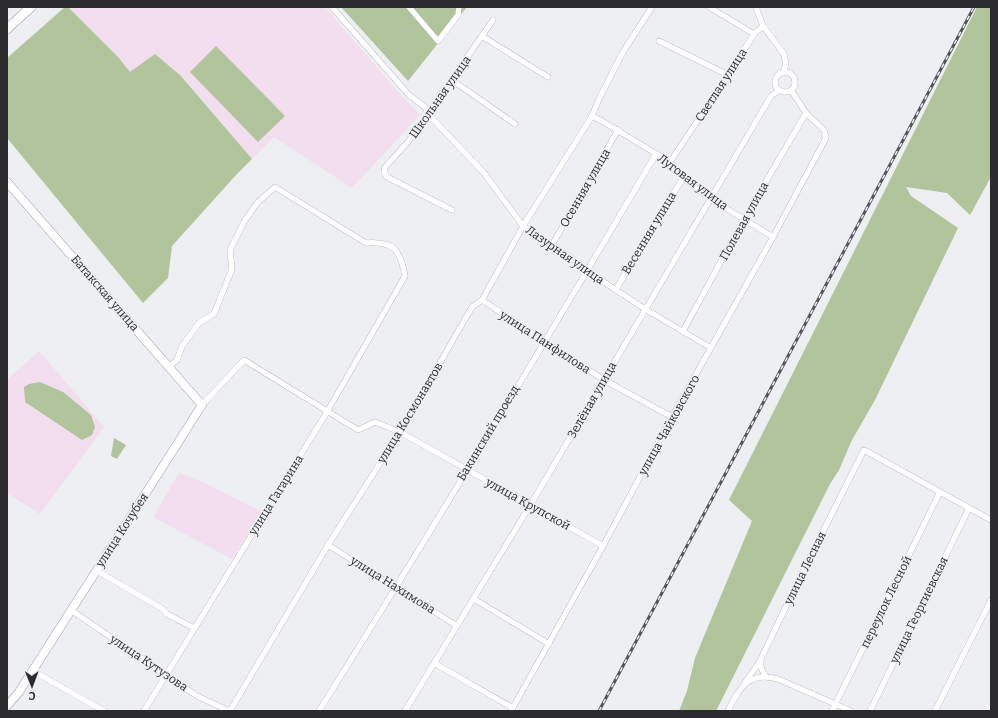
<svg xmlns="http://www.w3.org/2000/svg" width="998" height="718" font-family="Bitter,serif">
<rect width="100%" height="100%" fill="#edeff3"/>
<g fill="#f2deee">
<path d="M68,7H325L401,95L420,115L352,188L274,137L252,159L182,76L150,96L119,58Z"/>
<path d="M39,351L104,427L40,514L7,493V380Z"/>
<path d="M179,473L202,482L262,512L232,559L153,517Z"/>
</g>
<g fill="#b1c49c">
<path d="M65,7H68L119,58L130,72L155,54L181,76L252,159L236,175L172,246L168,278L143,303L7,138V58Z"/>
<path d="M341,7H467L408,81Z"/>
<path d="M977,7H991V177L970,215L947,193L906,187L911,196L958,228L875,400L852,440L839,470L830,484L716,711H679L687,691L695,658L752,521L729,500Z"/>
<path d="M216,46L285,116L258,142L190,72Z"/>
<path d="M40,382L63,392L91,415L95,427L92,435L82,440L25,402L24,387L29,384Z"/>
<path d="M114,438L126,445L117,459L111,456Z"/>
</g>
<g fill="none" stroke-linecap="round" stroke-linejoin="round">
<defs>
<g id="minor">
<path d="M332,7L409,95L425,107L428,114L484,173L523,226L552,245L581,265L587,271L645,309L711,348"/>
<path d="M409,7L438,41L458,15L459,7"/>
<path d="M709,7L754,34"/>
<path d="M763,26L784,54L786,64L783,73"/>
<path d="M482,36L548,77"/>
<path d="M659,41L728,75"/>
<circle cx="785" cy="82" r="10"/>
<path d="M452,80L515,124"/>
<path d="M592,116L602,121L670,162L683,178L711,199L773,237"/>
<path d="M670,162L728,75L754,34L763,26L756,7"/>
<path d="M452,210L387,177L384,172L385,167L408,142L493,20"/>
<path d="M552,245L618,130"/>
<path d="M616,289L683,178"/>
<path d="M482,300L604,380L672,417"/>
<path d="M683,331L744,219L806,113"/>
<path d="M202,405L244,360L358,430L375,422L400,432L603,546"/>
<path d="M328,545L457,626"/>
<path d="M97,571L163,609L167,614L194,628"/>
<path d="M474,599L549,644"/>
<path d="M71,610L197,696L229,711"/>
<path d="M760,661L761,667L765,676"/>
<path d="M434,663L513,708"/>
<path d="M33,671L104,711"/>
<path d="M744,684L760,661L799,579L864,450L991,520"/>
<path d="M144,711L327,412L405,276C400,249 394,241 366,243L275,187L257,203L244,222L230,250L232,269L214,314L200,322L182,346L177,360L169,367"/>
<path d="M230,711L328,545L400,432L472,307L482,300L523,226L592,116L599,99L623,52L652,7"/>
<path d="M319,711C434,527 546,341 656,154"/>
<path d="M405,711L531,504L771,96L779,90"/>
<path d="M511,711L603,546L672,417L773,237L826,138L824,130L806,113L791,90"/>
<path d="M728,711C740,687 748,671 778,679L851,711"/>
<path d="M832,711L940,492"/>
<path d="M870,711L969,508"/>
<path d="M935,711L991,600"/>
</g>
<path id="secondary" d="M7,182L202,405L19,692L7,706"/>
<path id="primary" d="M7,29L31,7"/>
</defs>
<use href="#minor" stroke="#9d9ea2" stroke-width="6"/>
<use href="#secondary" stroke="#9d9ea2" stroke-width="9"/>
<use href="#primary" stroke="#9d9ea2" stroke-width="10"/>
<use href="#minor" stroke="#fff" stroke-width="5.5"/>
<use href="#secondary" stroke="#fff" stroke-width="8"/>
<use href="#primary" stroke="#fff" stroke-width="9"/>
<defs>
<path id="rail" d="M599,711L974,7"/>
</defs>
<use href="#rail" stroke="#545557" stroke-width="3"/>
<use href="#rail" stroke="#edeff3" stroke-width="1.5" stroke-dasharray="4.5" stroke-linecap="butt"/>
</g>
<g text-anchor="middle" stroke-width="3.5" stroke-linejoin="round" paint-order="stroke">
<g font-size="12" fill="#2c2c2e" stroke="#edeff3">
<text transform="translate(721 85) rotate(-57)" y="4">Светлая улица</text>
<text transform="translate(440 97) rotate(-55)" y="4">Школьная улица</text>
<text transform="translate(693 182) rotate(37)" y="4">Луговая улица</text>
<text transform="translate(585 188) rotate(-60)" y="4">Осенняя улица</text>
<text transform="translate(744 221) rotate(-61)" y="4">Полевая улица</text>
<text transform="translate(649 233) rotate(-59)" y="4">Весенняя улица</text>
<text transform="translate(565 255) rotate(35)" y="4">Лазурная улица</text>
<text transform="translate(105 293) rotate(49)" y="4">Батакская улица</text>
<text transform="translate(545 342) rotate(33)" y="4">улица Панфилова</text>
<text transform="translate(592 400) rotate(-60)" y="4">Зелёная улица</text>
<text transform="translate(410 413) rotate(-59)" y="4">улица Космонавтов</text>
<text transform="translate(669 425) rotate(-61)" y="4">улица Чайковского</text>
<text transform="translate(488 433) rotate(-59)" y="4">Бакинский проезд</text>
<text transform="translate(276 495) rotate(-58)" y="4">улица Гагарина</text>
<text transform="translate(528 504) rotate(29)" y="4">улица Крупской</text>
<text transform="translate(122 530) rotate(-57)" y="4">улица Кочубея</text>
<text transform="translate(805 568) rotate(-64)" y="4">улица Лесная</text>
<text transform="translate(393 585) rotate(32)" y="4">улица Нахимова</text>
<text transform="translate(886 602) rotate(-64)" y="4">переулок Лесной</text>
<text transform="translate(919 610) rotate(-64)" y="4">улица Георгиевская</text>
<text transform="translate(149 663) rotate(34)" y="4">улица Кутузова</text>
</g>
</g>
<rect width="998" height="718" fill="none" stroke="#2c2c2e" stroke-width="16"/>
<g transform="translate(32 686) rotate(179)" stroke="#edeff3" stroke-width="3" paint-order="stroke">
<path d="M0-3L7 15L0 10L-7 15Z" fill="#2c2c2e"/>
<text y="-6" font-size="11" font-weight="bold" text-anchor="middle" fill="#2c2c2e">С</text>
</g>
</svg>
